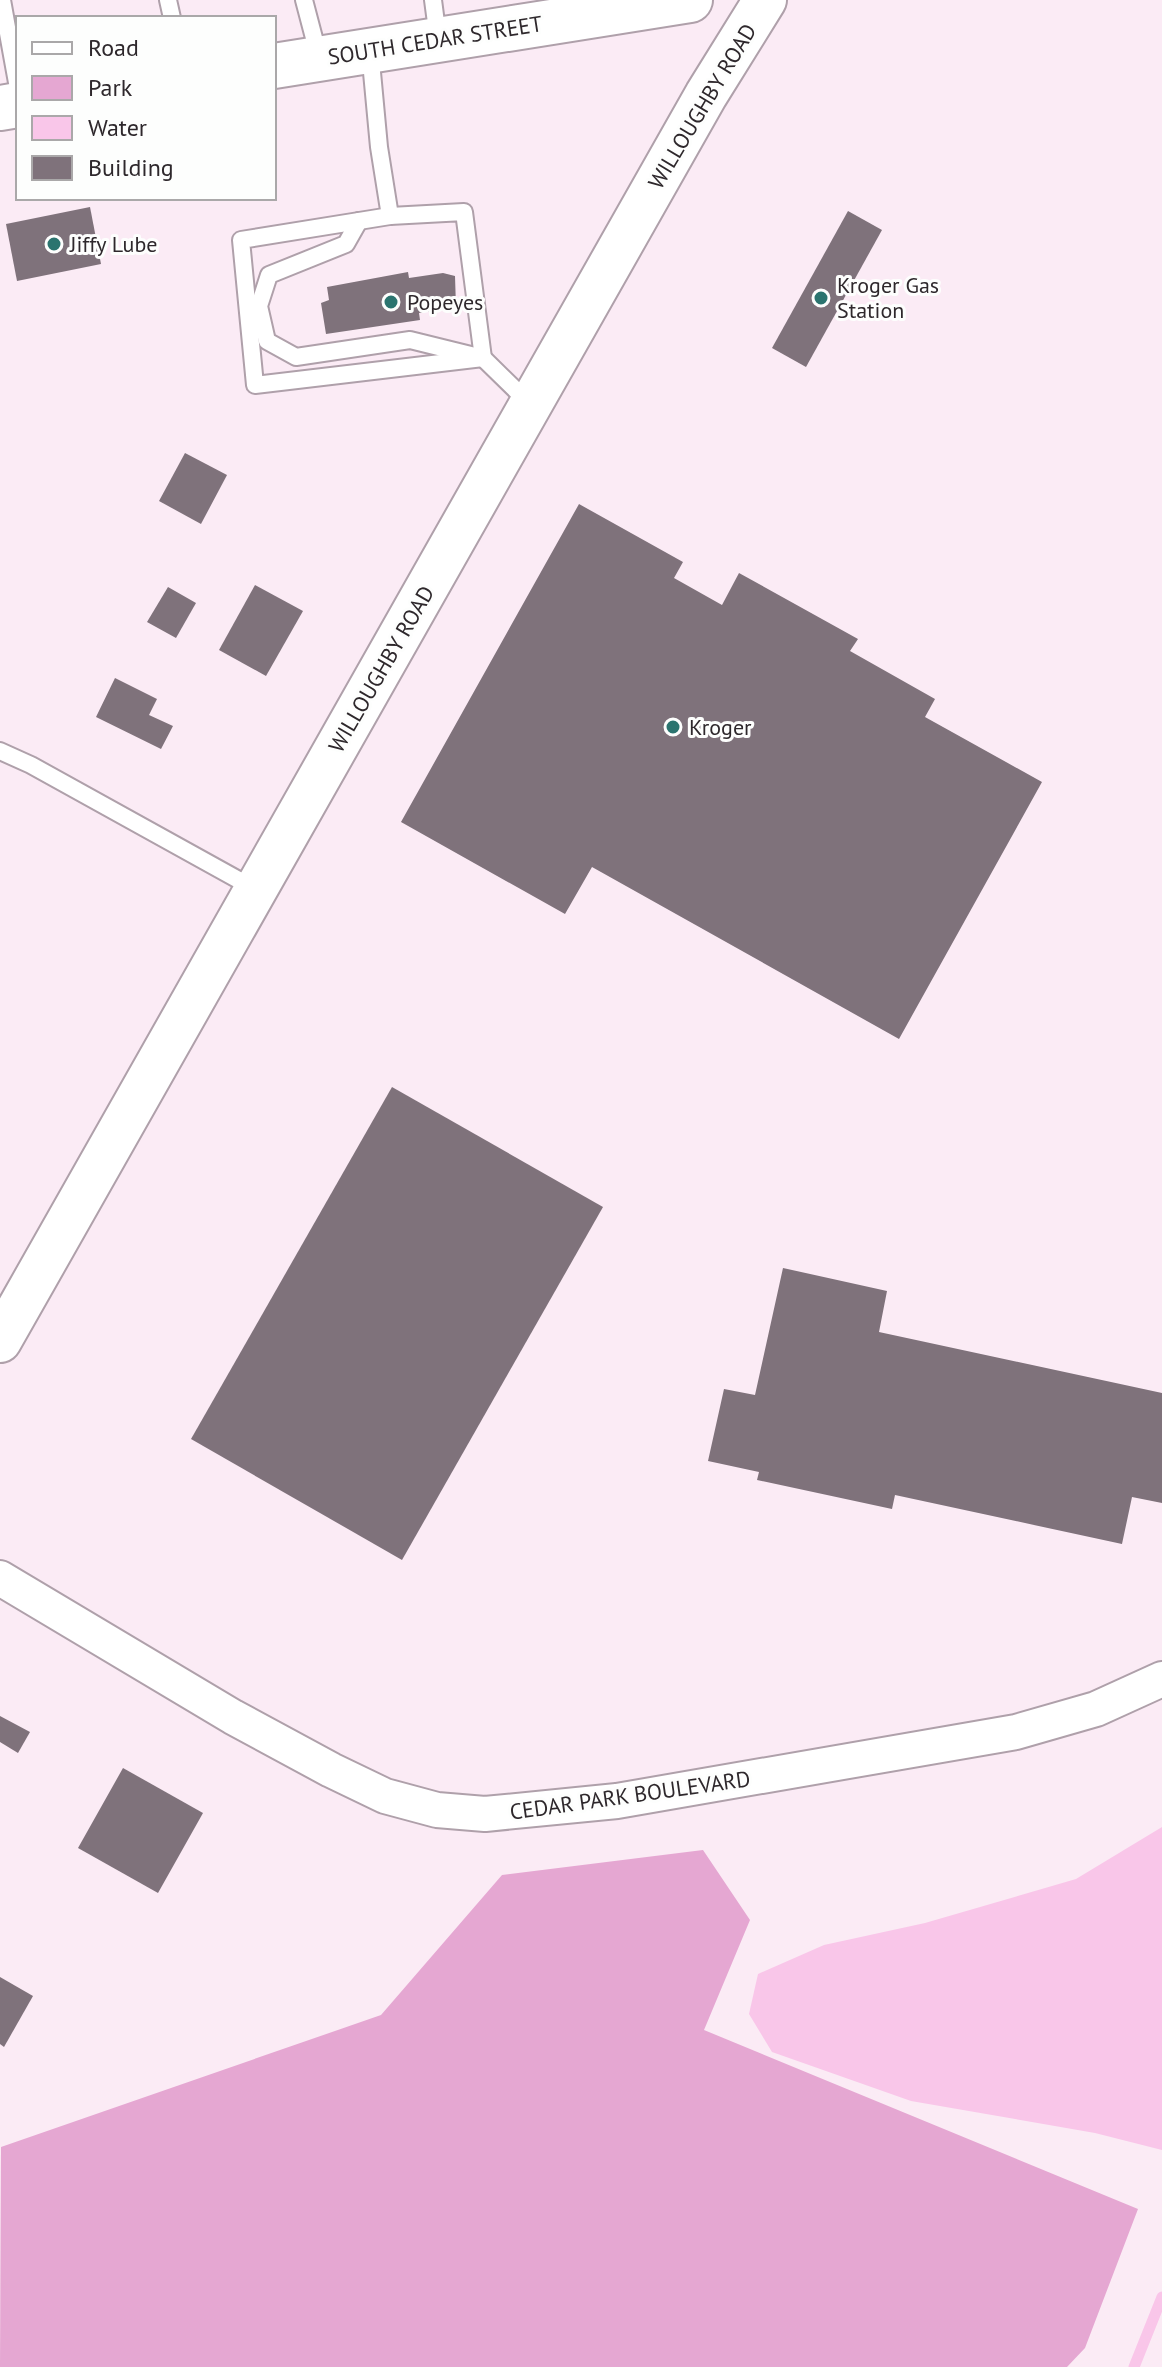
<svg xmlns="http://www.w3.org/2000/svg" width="1162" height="2367" font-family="'PT Sans',sans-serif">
<rect width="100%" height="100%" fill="#fbebf5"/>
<path fill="#e5a7d2" d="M703,1850L750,1920L704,2030L1138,2209L1085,2348L1067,2367H0L1,2147L381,2015L502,1875Z"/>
<path fill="#f9c6e9" d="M1162,1827V2150L1095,2133L911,2101L772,2052L749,2014L758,1974L824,1945L925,1923L1076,1879Z"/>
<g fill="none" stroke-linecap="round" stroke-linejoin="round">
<path stroke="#f9c6e9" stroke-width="11" d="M1134,2367L1162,2297"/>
</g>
<g fill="#7f727b">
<path d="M90,207L101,264L17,281L6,224Z"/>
<path d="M848,211L882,230L806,367L772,348Z"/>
<path d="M408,272L409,278L443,273L455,276L456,307L419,313L420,320L326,334L321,303L329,300L327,287Z"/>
<path d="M185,453L227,475L201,524L159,501Z"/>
<path d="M579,504L683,562L674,578L722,605L739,573L858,639L850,651L935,699L925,717L1042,782L899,1039L592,867L565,914L401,822Z"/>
<path d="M255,585L303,611L266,676L219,650Z"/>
<path d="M168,587L196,603L176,638L147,622Z"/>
<path d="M115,678L157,699L149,715L173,726L161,749L96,717Z"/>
<path d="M392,1087L603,1207L402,1560L191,1439Z"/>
<path d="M783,1268L887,1291L879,1332L1162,1393V1503L1132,1497L1122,1544L895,1495L892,1509L757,1480L759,1472L708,1461L724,1389L755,1395Z"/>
<path d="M0,1716L30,1732L18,1753L0,1742Z"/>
<path d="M123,1768L203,1813L158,1893L78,1848Z"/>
<path d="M0,1977L33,1996L4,2047L0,2044Z"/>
</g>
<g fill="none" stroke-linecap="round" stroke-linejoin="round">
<defs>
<g id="service">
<path d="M2,0L18,88"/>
<path d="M168,0L172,18"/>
<path d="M304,0L319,57"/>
<path d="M433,0L438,38"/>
<path d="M370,51L379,147L390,216"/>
<path d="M464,212L483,358L255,385L241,240L390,216Z"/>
<path d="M359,221L346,244L269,275L259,306L267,341L296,357L410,340L483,358L529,403"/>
<path d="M0,751L31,765L255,889"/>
</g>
<path id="minor" d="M0,1578L233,1717L331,1770L385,1796L437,1810L485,1814L617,1801L1016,1732L1096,1709L1162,1679"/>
<path id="tertiary" d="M0,1341L706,95L765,0"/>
<g id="secondary">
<path d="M274,66L690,0"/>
<path d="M0,108L18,105"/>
</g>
</defs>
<use href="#service" stroke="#afa0aa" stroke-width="20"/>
<use href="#minor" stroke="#afa0aa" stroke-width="38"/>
<use href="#tertiary" stroke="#afa0aa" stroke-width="46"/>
<use href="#secondary" stroke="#afa0aa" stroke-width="48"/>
<use href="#service" stroke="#fff" stroke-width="16"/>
<use href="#minor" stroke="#fff" stroke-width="34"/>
<use href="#tertiary" stroke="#fff" stroke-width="42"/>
<use href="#secondary" stroke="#fff" stroke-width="44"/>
</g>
<g fill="#2b746f" stroke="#fdfefd" stroke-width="3">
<circle cx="54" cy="244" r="8"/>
<circle cx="821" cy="298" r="8"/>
<circle cx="391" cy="302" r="8"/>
<circle cx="673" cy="727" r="8"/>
</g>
<g text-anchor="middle" stroke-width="6" stroke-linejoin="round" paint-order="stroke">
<g font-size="22" fill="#2e282c" stroke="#fdfefd">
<text transform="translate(435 40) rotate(-9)" y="8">SOUTH CEDAR STREET</text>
<text transform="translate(702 106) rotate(-59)" y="8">WILLOUGHBY ROAD</text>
<text transform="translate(381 669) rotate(-60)" y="8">WILLOUGHBY ROAD</text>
<text transform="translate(630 1795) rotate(-8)" y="8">CEDAR PARK BOULEVARD</text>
</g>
<g font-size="22" fill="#2e282c" stroke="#fdfefd" text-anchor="start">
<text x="70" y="252">Jiffy Lube</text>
<text x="837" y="293">Kroger Gas<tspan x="837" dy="25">Station</tspan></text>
<text x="407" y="310">Popeyes</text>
<text x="689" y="735">Kroger</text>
</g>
</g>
<rect x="16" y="16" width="260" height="184" fill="#fdfefd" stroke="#aaa8a9" stroke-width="2"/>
<rect x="32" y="42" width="40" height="12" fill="#ffffff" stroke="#aaa8a9" stroke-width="2"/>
<text x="88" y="56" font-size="24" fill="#2e282c">Road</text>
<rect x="32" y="76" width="40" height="24" fill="#e5a7d2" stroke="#aaa8a9" stroke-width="2"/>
<text x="88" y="96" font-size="24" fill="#2e282c">Park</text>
<rect x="32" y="116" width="40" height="24" fill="#f9c6e9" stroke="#aaa8a9" stroke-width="2"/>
<text x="88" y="136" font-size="24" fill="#2e282c">Water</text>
<rect x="32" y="156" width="40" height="24" fill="#7f727b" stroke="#aaa8a9" stroke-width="2"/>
<text x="88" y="176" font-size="24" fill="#2e282c">Building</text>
</svg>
